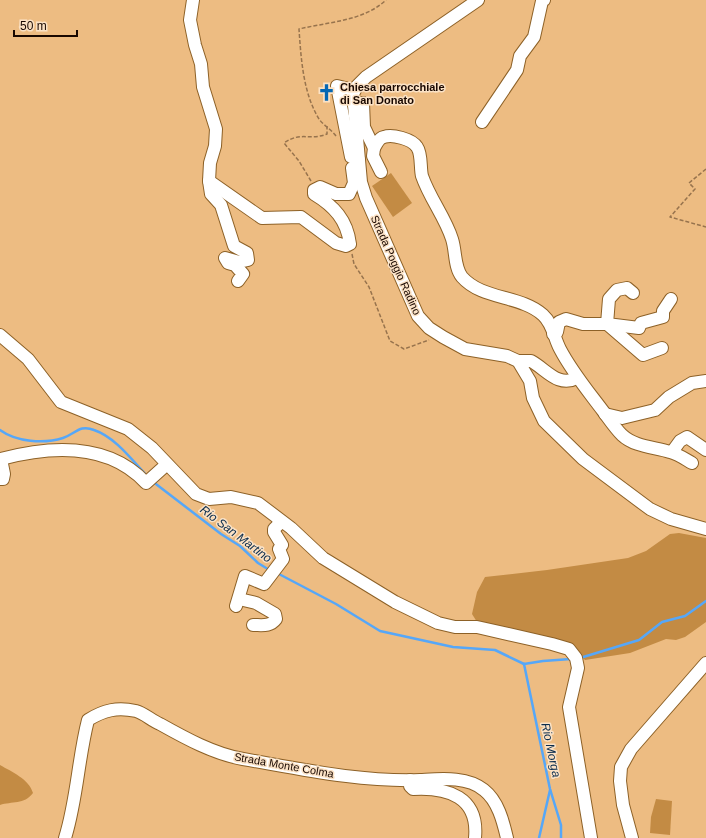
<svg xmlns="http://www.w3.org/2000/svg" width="706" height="838" font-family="Arial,sans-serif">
<rect width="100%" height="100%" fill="#edbc82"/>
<g fill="#c38b44">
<path d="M391,173L412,203L393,217L372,186Z"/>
<path d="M679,533L706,538V622L685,637L676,640L666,639L630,653L585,660L567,644L477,622L472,614L477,592L485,577L547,570L628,558L646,551L670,534Z"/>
<path d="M0,765C12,772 29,779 33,793C24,805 12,801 0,805Z"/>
<path d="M656,799L672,801L670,835L650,833L651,817Z"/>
</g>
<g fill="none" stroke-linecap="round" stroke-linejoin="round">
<g stroke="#56a7f8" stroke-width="2.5">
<path d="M0,430C16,442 44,444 63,438C75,434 80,424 94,430C115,437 132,460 147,476"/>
<path d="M152,481L221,534L240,546L258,563L271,571"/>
<path d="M277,573L336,604L380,631L453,647L495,650L524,664"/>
<path d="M580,658L639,640L662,622L685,616L706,601"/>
<path d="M524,664L543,661L571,659"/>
<path d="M524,664L550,789L561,825V838"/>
<path d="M539,838L550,790"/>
</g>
<defs>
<g id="minor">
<path d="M193,0L190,20L195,45L201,64L203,87L216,129L215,146L210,163L209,181L262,218L301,217L336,243L346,246L350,244C347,220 334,206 314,194V190L320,187L336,194H349L354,183L352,168"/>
<path d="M478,0L366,77L357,86L353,94L361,182L366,198L418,316L429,328L443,337L465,349L507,356L518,361L530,381L533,398L544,421L583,459L650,509L671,519L706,529"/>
<path d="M349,89L337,86L351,157L359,160"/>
<path d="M353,103H363L364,127L374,148C377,144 378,138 384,137C392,134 412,139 417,147C422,154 420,168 422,176C430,199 445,217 452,239C456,251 454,267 462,277C482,300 521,295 543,315C553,324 554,338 560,349C572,372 588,391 603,411C609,419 615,428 622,435C635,447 654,447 670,452C678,454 685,459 692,463"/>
<path d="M482,122L517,70L520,56L534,37L542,1L544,0"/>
<path d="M374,148L373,156L381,172"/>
<path d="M209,181L211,194L221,205L234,246L247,253L248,260L239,262L225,258L228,263L235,265L243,274L238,281"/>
<path d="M633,293L627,288L617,290L609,299L607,324L639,328L641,323L663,317V311L671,299"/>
<path d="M553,334L557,332L559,322L566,319L583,324H607L643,355L662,348"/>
<path d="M0,335L28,359L61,402L128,429L152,448L196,494L209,499L231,497L258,503L291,528L323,558L395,602L438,623L455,627H477L552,644L569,649L576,658L578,668L569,707L591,838"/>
<path d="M518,361H531C546,369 558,388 577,378"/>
<path d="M605,414L622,418L655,410L669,397L692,383L706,381"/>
<path d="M672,452L680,441L687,437L706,450"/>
<path d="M0,479H3L4,474L1,459C50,446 108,442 146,483L166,465"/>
<path d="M239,599L256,603L275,614L276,619C270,627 262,625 253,625"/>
<path d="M236,606L245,576L264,584L283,559L279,549L282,545L274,532V529L280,523L278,519"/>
<path d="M410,780V786L413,789C448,787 479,797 475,838"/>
<path d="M65,838C77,800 78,759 88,720C104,710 117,707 136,711C144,713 152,721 160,724C185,738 214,754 243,759C301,769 360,782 420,780C440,779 467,776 484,790C498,801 503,821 507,838"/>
<path d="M632,838L623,805L620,781L621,767L631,749L706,663"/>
</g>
</defs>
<use href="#minor" stroke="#8d6127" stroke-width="14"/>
<g stroke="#97734d" stroke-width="1.5" stroke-dasharray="4 2" stroke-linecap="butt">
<path d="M336,136C331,129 323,125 319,119C303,93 301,58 299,29C328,22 364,21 386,0"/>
<path d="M706,169L689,183L695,189L670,217L706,227"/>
<path d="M311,181L299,161L284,143C301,131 309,141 327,134V126"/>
<path d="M352,254L354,264L369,287L390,341L404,349L429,340"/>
</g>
<use href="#minor" stroke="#fff" stroke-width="12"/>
</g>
<defs>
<symbol id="church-bare" viewBox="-9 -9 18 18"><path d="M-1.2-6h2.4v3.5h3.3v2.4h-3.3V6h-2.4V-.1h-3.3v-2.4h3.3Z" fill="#0567b3" stroke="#fbe2c5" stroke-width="2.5" paint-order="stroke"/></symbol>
</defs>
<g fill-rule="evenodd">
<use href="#church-bare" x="314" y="80" width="25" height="25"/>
</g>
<g text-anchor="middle" stroke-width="3" stroke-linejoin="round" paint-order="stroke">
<g font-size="11" font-weight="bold" fill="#190800" stroke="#fbe2c5" text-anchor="start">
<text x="340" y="91">Chiesa parrocchiale<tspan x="340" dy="13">di San Donato</tspan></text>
</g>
<g font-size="11" fill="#190800" stroke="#fbe2c5">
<text transform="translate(396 265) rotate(66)" y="4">Strada Poggio Radino</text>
<text transform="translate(284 765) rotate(10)" y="4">Strada Monte Colma</text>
</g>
<g font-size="12" font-style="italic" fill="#0c2d4d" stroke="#fbe2c5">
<text transform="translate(236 534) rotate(37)" y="4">Rio San Martino</text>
<text transform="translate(551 750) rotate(78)" y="4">Rio Morga</text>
</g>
</g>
<path d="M14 30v6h63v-6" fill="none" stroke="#190800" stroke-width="2"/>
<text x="20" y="30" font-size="12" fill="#190800" stroke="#fbe2c5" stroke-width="3" paint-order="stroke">50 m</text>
</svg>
